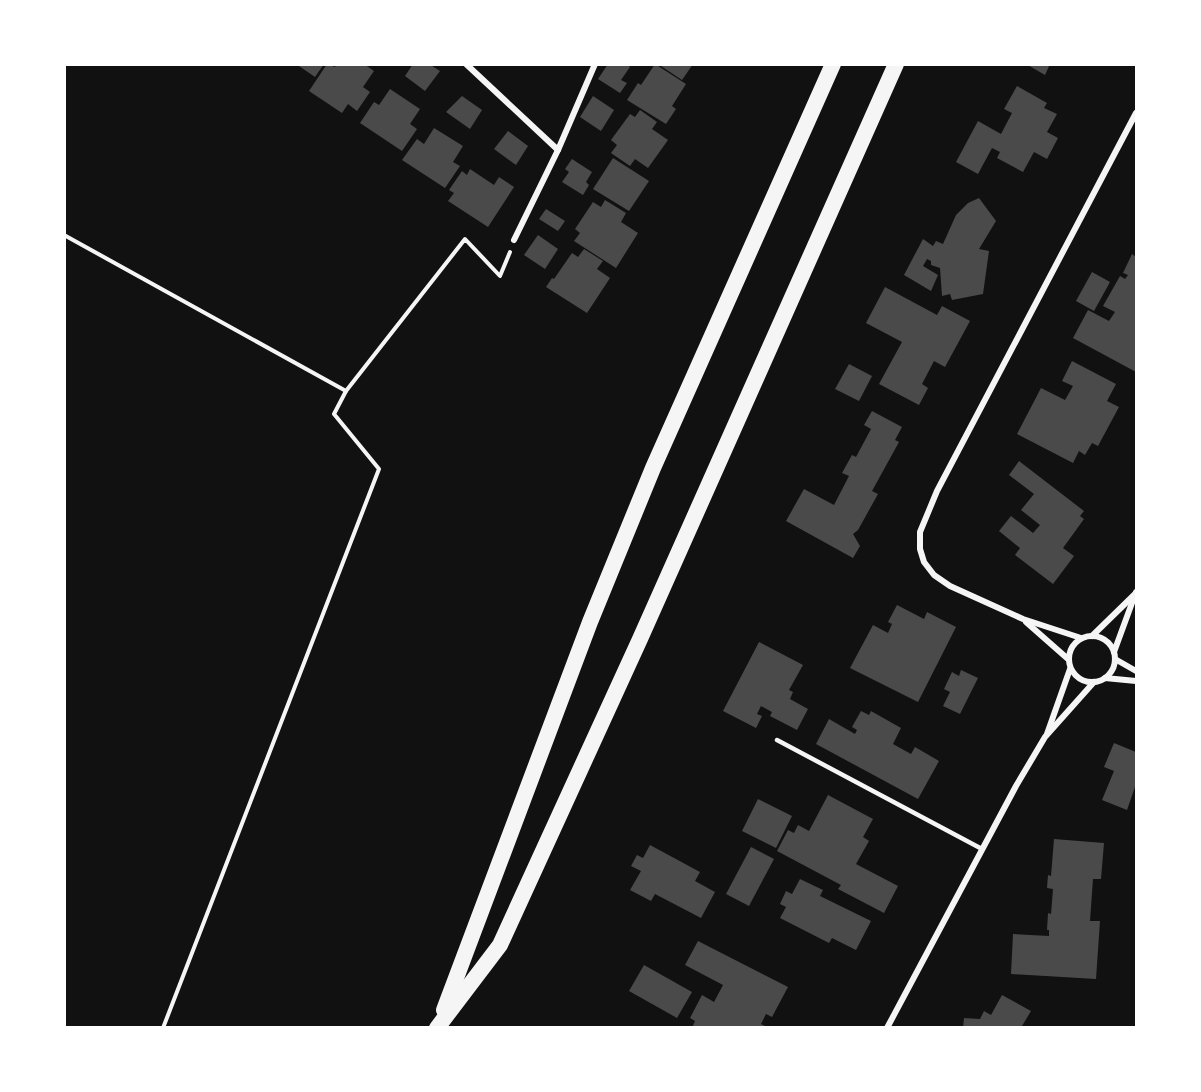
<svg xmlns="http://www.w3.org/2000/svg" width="1201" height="1092" font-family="'Space Grotesk',sans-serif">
<rect width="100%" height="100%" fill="#111"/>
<g fill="#4a4a4a">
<path d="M296,64H324L315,77Z"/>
<path d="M327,64L335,67L337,64H364L374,71L363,87L370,92L357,111L348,104L342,113L309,91Z"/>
<path d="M413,64H429L440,71L425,91L405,76Z"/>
<path d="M608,64H627L630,67L621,80L627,83L620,93L598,79Z"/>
<path d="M655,64L686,84L672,106L676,109L666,124L627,100L638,83L641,85Z"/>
<path d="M658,64H693L682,80Z"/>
<path d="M1026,64H1050L1045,75Z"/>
<path d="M1017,86L1047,103L1044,108L1057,114L1047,132L1058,138L1047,159L1034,152L1023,172L997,158L1000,152L992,148L978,174L956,162L978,121L1001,134L1012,113L1004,109Z"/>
<path d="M390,89L420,109L410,124L417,129L402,151L360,123L374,102L379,105Z"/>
<path d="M462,96L482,110L470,129L446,112Z"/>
<path d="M593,96L614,110L601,131L580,117Z"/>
<path d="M640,110L657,122L652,129L668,140L648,168L635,159L630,166L611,153L617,145L611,140L630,114L635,117Z"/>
<path d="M434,128L463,146L453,162L460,166L445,188L402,160L417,139L424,144Z"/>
<path d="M508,131L528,146L516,165L494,149Z"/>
<path d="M613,158L649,181L629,211L593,189Z"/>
<path d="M572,159L592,172L586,182L589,185L583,195L562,182L569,172L565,169Z"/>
<path d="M470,169L494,185L499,177L514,187L488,227L448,201L454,193L449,190L462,171L467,175Z"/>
<path d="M979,198L996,221L979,249L989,251L983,294L952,300L950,294L942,296L940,268L931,265V261L927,259L923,266L938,275L931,291L904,275L923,239L933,246L936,241L943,244L956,215L968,203Z"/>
<path d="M605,200L626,213L621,222L638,233L616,268L574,241L580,233L575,229L593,202L601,207Z"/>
<path d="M546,209L565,221L558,231L539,219Z"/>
<path d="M538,235L558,249L545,269L524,255Z"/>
<path d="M584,249L603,261L597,269L610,278L587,313L546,287L552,278L554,279L572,253L578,257Z"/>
<path d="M1132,254L1136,257V372L1073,338L1088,310L1109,321L1115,312L1103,306L1120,276L1125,279L1128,275L1123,273Z"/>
<path d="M1092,272L1110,282L1094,311L1076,301Z"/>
<path d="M885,287L937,315L942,306L970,321L945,367L934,361L922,384L928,388L919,405L879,384L902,342L866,323Z"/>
<path d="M1072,361L1116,384L1107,401L1119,407L1098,446L1092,443L1085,455L1079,451L1073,463L1017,434L1041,388L1065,400L1073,386L1062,381Z"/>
<path d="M849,364L872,376L859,401L835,389Z"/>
<path d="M872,411L902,427L895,440L899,442L872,491L878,494L858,530L853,534L860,546L853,558L786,521L804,489L834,505L849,476L842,473L852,455L856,457L871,429L864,425Z"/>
<path d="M1019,461L1084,511L1080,516L1084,519L1063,548L1074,556L1053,584L1015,555L1020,548L999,531L1011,516L1033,533L1040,525L1021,510L1034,494L1009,475Z"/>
<path d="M897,605L924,619L927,612L956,627L918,702L850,668L873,625L888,633L892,624L888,622Z"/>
<path d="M759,642L803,665L789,690L793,692L790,699L808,709L797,730L770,716L772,712L761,706L757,714L762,716L756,728L723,711Z"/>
<path d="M961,670L978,678L960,714L943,706L950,692L944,689L952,672L959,676Z"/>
<path d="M861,711L869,715L871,711L901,728L893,744L911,754L915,747L939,761L918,799L816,744L829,719L855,734L857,730L852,727Z"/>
<path d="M1114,743L1136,752V784L1127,810L1102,800L1114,771L1104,767Z"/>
<path d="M828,795L873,819L863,837L869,841L856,864L898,886L884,913L838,889L841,885L777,851L788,830L794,833L798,825L809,831Z"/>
<path d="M758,799L792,816L776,848L742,831Z"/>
<path d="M1054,839L1104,843L1101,879H1093L1090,921H1100L1096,979L1011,974L1013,934L1049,936V930H1047L1048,913L1051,914L1053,889L1047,888L1048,875L1051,876Z"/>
<path d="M650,845L700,872L695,881L715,892L701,918L655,894L651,901L630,890L641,871L631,866L637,855L643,858Z"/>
<path d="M751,847L774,859L749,906L726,894Z"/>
<path d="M800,879L823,890L820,896L871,921L856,950L832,938L829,943L780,918L786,907L780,904L786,891L792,894Z"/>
<path d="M698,941L788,987L772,1017L766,1014L761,1024L769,1028H692L695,1021L690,1018L702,995L714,1002L723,985L685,965Z"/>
<path d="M644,965L692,992L677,1018L629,991Z"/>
<path d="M1002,995L1031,1011L1022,1026L1026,1028H963L964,1018L980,1019L984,1011L991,1015Z"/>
</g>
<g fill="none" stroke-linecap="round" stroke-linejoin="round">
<g stroke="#f5f5f5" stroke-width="4">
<path d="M64,235L346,391"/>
<path d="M163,1028L379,469L334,414L346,391L465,239L500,276L510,252"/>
</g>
<path stroke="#f5f5f5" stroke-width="4.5" d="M777,740L982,849"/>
<g stroke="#f5f5f5" stroke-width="6">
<path d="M466,64L558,150"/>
<path d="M514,240L558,150L595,64"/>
<path d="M1026,622L1068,659"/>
<path d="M1092,636L1134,595"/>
<circle cx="1092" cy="659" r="23"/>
<path d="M1081,638L1023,619L950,586L934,575L924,562L920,549V532L937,491L1136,113"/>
<path d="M1114,652L1136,592"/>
<path d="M1115,659L1136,671"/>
<path d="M1105,678L1136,681"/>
<path d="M1047,734L1070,669"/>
<path d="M887,1028L1016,786L1045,737L1094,682"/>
</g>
<g stroke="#f5f5f5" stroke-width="16">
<path d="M444,1010L590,622L653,468L833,64"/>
<path d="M437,1028L500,945L640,639L896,64"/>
</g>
</g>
<rect width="1201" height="1092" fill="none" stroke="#ffffff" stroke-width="132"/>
</svg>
